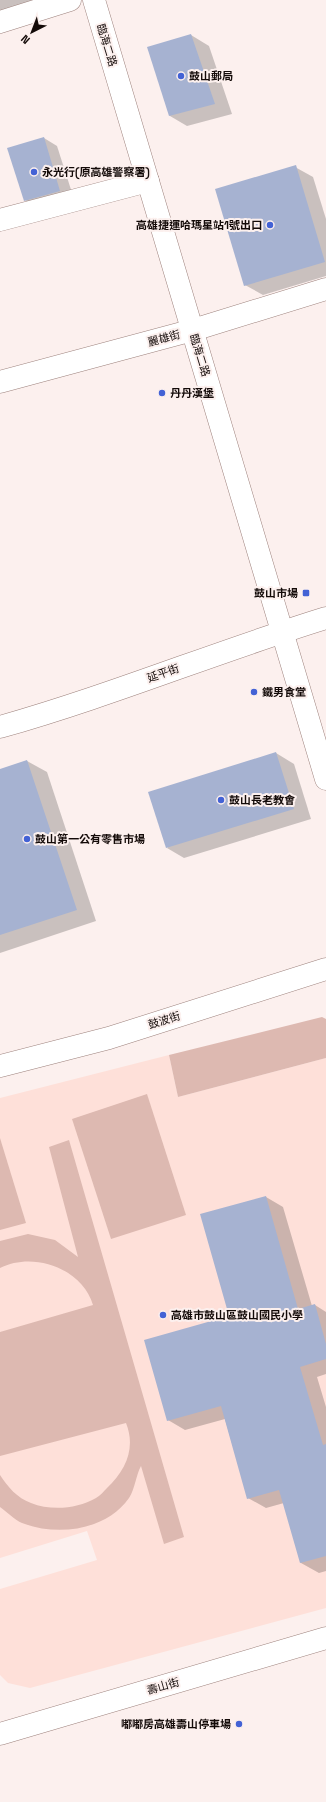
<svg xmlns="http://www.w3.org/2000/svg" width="326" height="1802" font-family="'Space Grotesk','Noto Sans TC',sans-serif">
<rect width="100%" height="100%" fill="#fcf0ee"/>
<path fill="#fee0d9" d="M169,1055L178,1097L326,1058V1608L30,1688L8,1683L0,1675V1589L97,1560L87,1531L0,1558V1098Z"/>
<g fill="#ddb9b1">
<path d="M322,1017L326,1019V1058L178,1097L169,1055Z"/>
<path d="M147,1094L186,1215L111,1239L72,1119Z"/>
<path d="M0,1138L26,1223L0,1230Z"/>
<path d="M69,1140L184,1537L164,1544L141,1466C136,1475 135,1489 129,1498C107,1530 58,1537 22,1523C15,1520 7,1512 0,1507V1475C8,1487 17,1498 31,1503C51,1511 77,1509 96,1498C100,1496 104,1491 107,1488C126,1470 136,1448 126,1423L0,1456V1332L93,1305C82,1268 33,1251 0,1268V1241L28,1234L55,1240L78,1257L49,1147Z"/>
</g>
<g fill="#0003">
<path d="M0,0H49L0,17Z"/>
<path d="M191,35L209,46L232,114L187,126L170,116L149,48Z"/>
<path d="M44,138L57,146L74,199L38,208L25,200Z"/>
<path d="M295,167L313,177L326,219V276L263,295L245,285Z"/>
<path d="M276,753L294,764L311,819L184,858L167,848Z"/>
<path d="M27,761L47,772L96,921L0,953V770Z"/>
<path d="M266,1197L283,1207L312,1306L315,1305L326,1312V1374L317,1377L326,1407V1571L319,1573L301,1563L284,1503L266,1508L248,1498L225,1419L185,1430L168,1420L230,1316Z"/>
</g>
<g fill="#a6b2d1">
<path d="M191,34L215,104L169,116L147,47Z"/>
<path d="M44,137L60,191L24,201L7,148Z"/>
<path d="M296,165L325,262L244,286L215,189Z"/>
<path d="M276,752L294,809L166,848L148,792Z"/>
<path d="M27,760L77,910L0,935V769Z"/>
<path d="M266,1196L298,1309L315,1304L326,1344V1359L300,1367L323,1445L326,1444V1556L300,1563L279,1490L247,1499L221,1406L167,1421L144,1340L229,1316L200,1214Z"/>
</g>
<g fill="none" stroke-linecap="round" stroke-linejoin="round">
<defs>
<g id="minor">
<path d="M94,0L326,779"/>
<path d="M0,22L70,0"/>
<path d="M0,220L148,181"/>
<path d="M0,382L193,330L326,289"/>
<path d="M0,727C110,696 216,652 326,618"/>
<path d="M0,1066L109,1038L326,969"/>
<path d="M0,1734L326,1638"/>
</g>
</defs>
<use href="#minor" stroke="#9d827d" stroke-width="23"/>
<use href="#minor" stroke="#fff" stroke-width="22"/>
</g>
<g fill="#4362d5" stroke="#fcf0ee" stroke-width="1.5">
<circle cx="181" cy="76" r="4"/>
<circle cx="34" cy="172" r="4"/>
<circle cx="270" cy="225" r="4"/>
<circle cx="162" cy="393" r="4"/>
<rect x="302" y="589" width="8" height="8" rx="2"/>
<circle cx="254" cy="692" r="4"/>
<circle cx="221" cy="800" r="4"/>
<circle cx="27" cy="839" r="4"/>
<circle cx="163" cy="1315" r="4"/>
<circle cx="239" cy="1724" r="4"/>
</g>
<g text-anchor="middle" stroke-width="4" stroke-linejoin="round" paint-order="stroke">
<g font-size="11" fill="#130a08" stroke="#fcf0ee">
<text transform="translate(107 45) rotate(73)" y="4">臨海二路</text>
<text transform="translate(164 338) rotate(-15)" y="4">麗雄街</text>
<text transform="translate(200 355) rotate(73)" y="4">臨海二路</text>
<text transform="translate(163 673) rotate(-19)" y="4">延平街</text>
<text transform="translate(164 1020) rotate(-17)" y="4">鼓波街</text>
<text transform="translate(163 1686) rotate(-16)" y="4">壽山街</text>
</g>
<g font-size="11" font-weight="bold" fill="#130a08" stroke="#fcf0ee" text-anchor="start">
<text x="189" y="80">鼓山郵局</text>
<text x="42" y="176">永光行(原高雄警察署)</text>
<text x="262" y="229" text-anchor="end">高雄捷運哈瑪星站1號出口</text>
<text x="170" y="397">丹丹漢堡</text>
<text x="298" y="597" text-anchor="end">鼓山市場</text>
<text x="262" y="696">鐵男食堂</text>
<text x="229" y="804">鼓山長老教會</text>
<text x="35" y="843">鼓山第一公有零售市場</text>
<text x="171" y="1319">高雄市鼓山區鼓山國民小學</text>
<text x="231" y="1728" text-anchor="end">嘟嘟房高雄壽山停車場</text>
</g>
</g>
<g transform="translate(32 32) rotate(222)" stroke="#fcf0ee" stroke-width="3" paint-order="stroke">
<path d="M0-3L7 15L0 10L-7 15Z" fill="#130a08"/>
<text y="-6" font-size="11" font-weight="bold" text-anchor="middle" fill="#130a08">N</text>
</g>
</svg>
